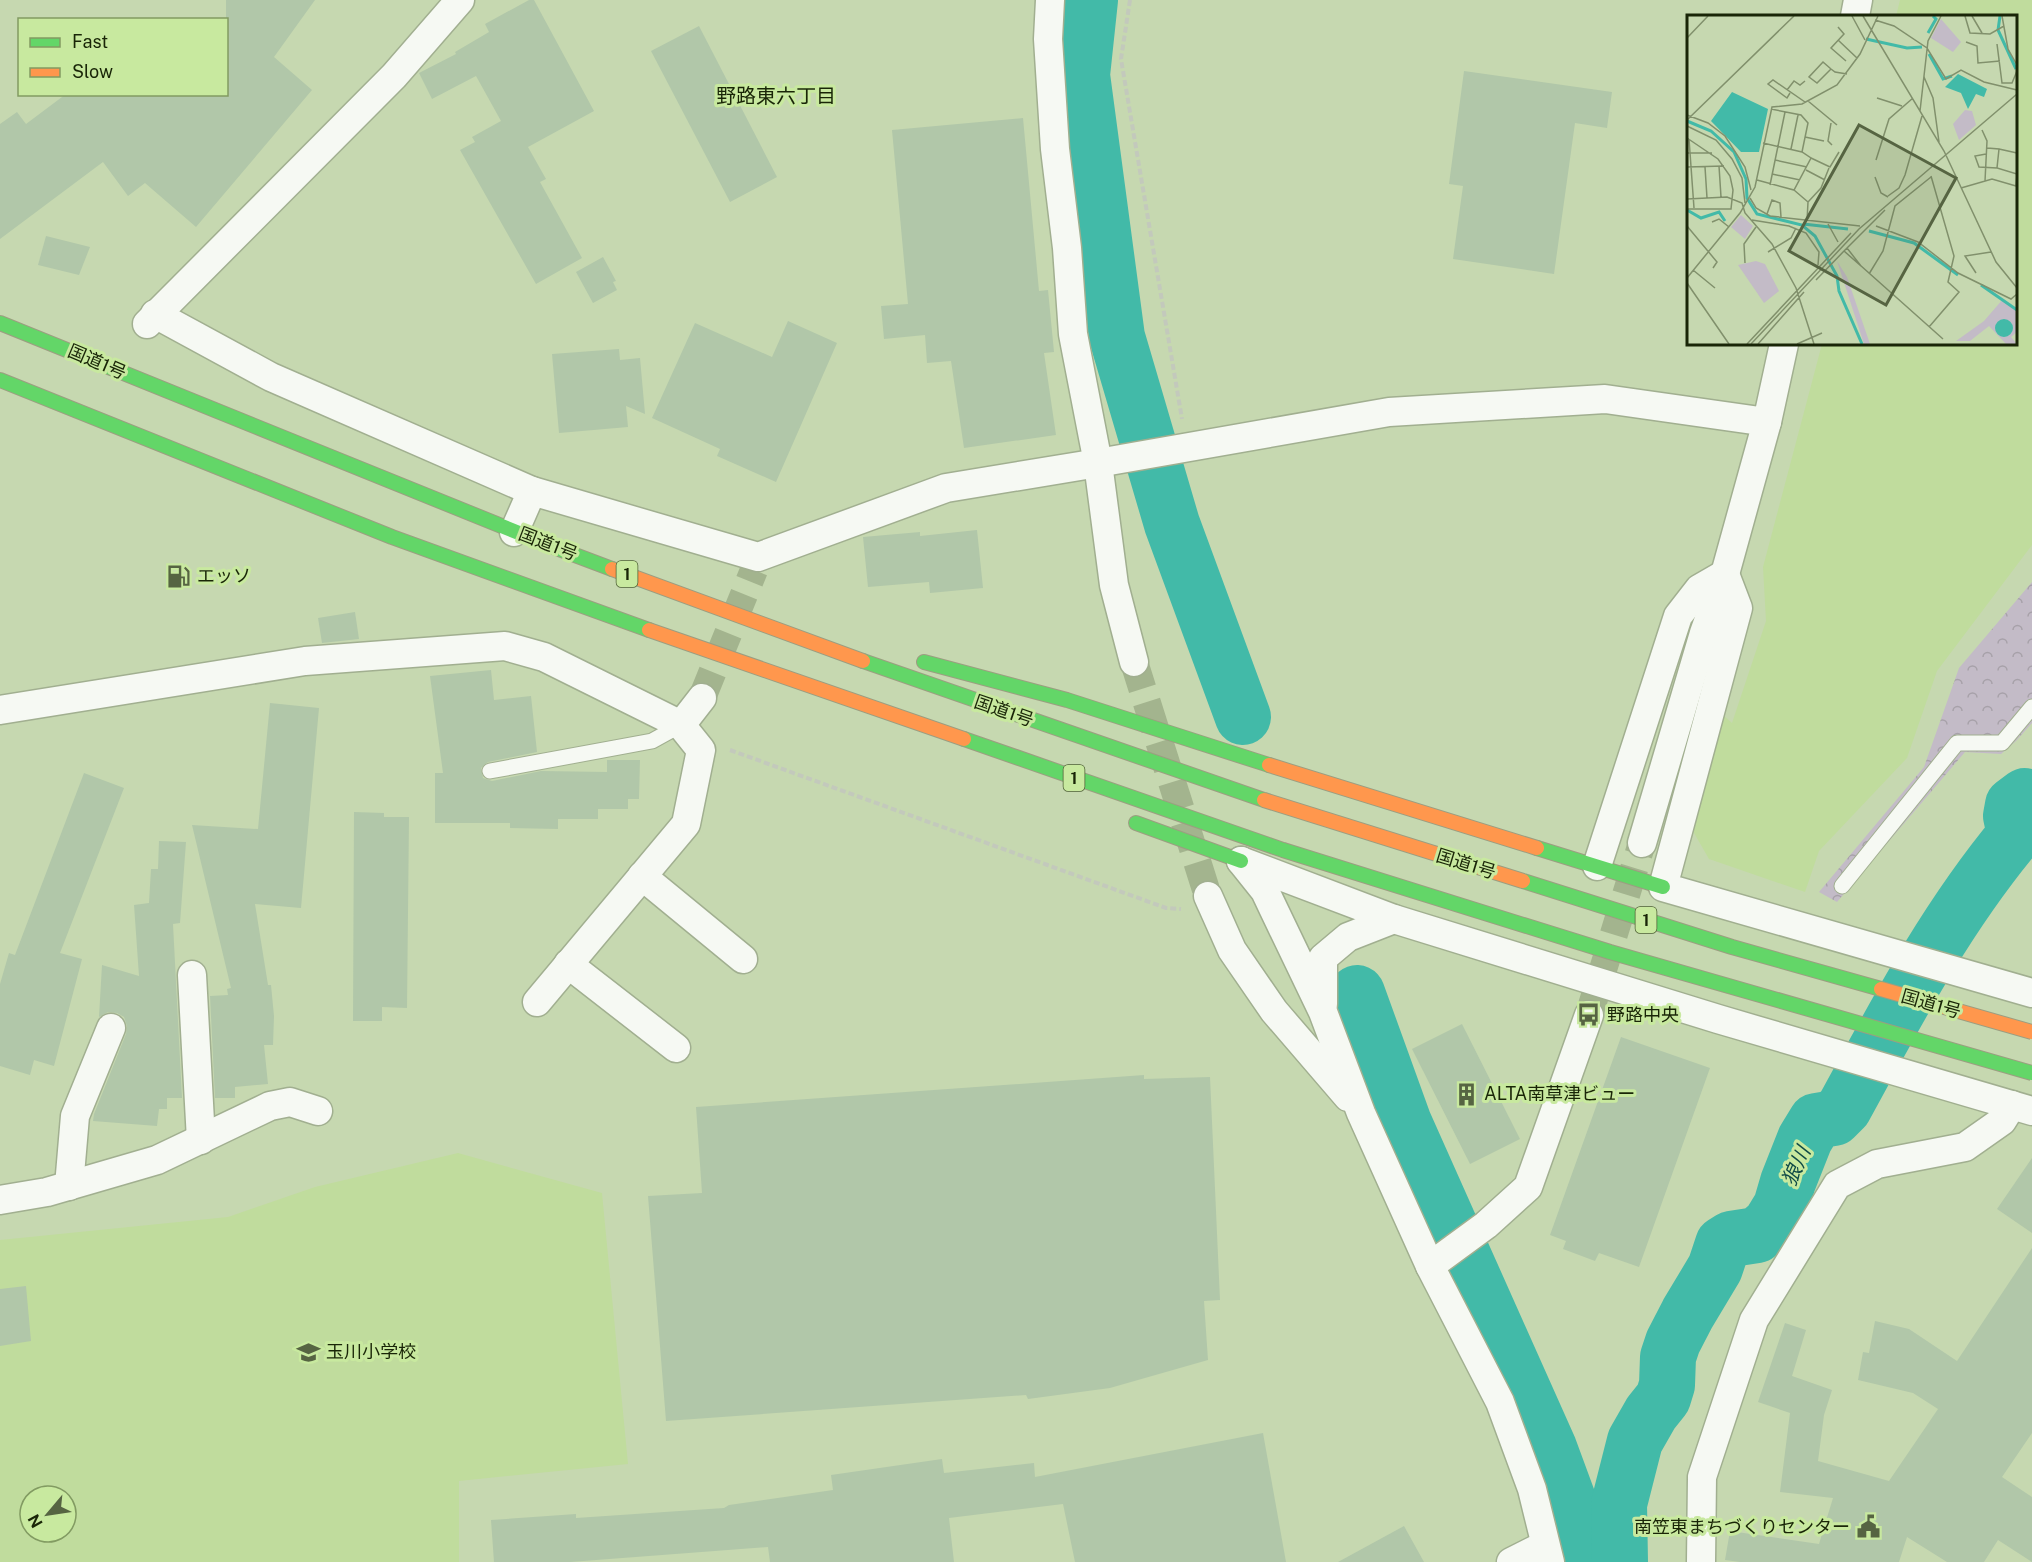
<svg xmlns="http://www.w3.org/2000/svg" width="2032" height="1562" font-family="'Public Sans','Noto Sans JP',sans-serif">
<defs>
<pattern id="forest-crowns" width="20" height="18" patternUnits="userSpaceOnUse" patternTransform="scale(1.5)"><rect width="20" height="18" fill="#c3bbc7"/><path d="M2 6a3 3 0 1 1 6 0M12 15a3 3 0 1 1 6 0" fill="none" stroke="#a7a1a9"/></pattern>
</defs>
<rect width="100%" height="100%" fill="#c6d8b0"/>
<g fill="#c0dc9d" fill-rule="evenodd">
<path d="M1900,0H2032V545L1937,671L1907,758L1819,851L1805,892L1709,859L1690,826L1723,715L1732,723L1766,621L1763,567L1822,344H2016V16H1896Z"/>
<path d="M458,1153L602,1193L628,1464L459,1481V1562H0V1240L228,1217L315,1187ZM30,1496H66V1532H30Z"/>
</g>
<path fill="url(#forest-crowns)" d="M2032,582V723L2016,741L2001,754L1965,752L1837,902L1819,892L1924,767L1959,668Z"/>
<g fill="none" stroke-linecap="round" stroke-linejoin="round">
<g stroke="#42baa8" stroke-width="56">
<path d="M1090,0L1082,75L1117,337L1172,524L1243,717"/>
<path d="M1357,993L1404,1123L1549,1448L1584,1543L1596,1562"/>
<path d="M1620,1562L1619,1504L1635,1441L1651,1413L1663,1398L1667,1385L1668,1357L1673,1342L1688,1313L1715,1268L1723,1244L1731,1239L1757,1235L1770,1224L1781,1206L1788,1182L1805,1139L1816,1121L1834,1118L1844,1108C1896,1013 1945,919 2015,835L2011,816L2013,805L2025,796L2032,798"/>
</g>
</g>
<g fill="#b1c7a9">
<path d="M226,0H315L274,57L312,90L196,227L145,183L128,196L103,162L0,239V124L17,112L26,124L66,94H226Z"/>
<path d="M529,0H534L594,111L528,147L546,179L540,182L582,258L536,284L460,150L475,142L472,137L501,121L476,76L432,99L419,73L456,54L455,52L489,32L485,24Z"/>
<path d="M699,26L777,177L730,202L651,51Z"/>
<path d="M1464,71L1612,92L1607,128L1575,123L1554,274L1453,259L1463,186L1449,184Z"/>
<path d="M1023,118L1039,291L1048,290L1054,352L1044,353L1056,435L964,448L951,361L927,363L925,335L884,339L881,306L908,304L892,130Z"/>
<path d="M46,236L90,247L79,275L38,265Z"/>
<path d="M603,257L616,281L613,282L617,290L593,303L576,272Z"/>
<path d="M788,321L837,343L776,482L717,456L720,449L652,418L695,323L772,357Z"/>
<path d="M619,349L620,360L640,358L645,414L626,406L628,427L559,433L552,354Z"/>
<path d="M977,530L983,588L930,593L929,582L868,587L863,537L920,532V536Z"/>
<path d="M355,612L359,639L322,643L318,618Z"/>
<path d="M491,670L494,700L531,696L537,752L488,762L481,768L483,778L492,781L541,771L607,772V760H640L639,799H628V809H598V819H558V829L510,828V823H435V773H443L430,676Z"/>
<path d="M270,703L319,708L301,908L255,904L268,985H271L274,1016L273,1045H264L268,1084L235,1087V1098H215L210,996L228,995L227,989L231,988L192,825L258,829Z"/>
<path d="M84,773L124,788L60,953L82,959L54,1066L34,1060L30,1075L0,1066V984L9,953L15,955Z"/>
<path d="M354,812L384,813V817H409L407,1008L382,1007V1021H353Z"/>
<path d="M159,841L186,842L180,923L173,924L182,1098H167V1109H159L157,1126L93,1121L94,1114L126,1034L127,1026L124,1017L117,1013L108,1012L99,1017L102,965L139,976L134,905L149,903L151,869H158Z"/>
<path d="M1462,1024L1520,1139L1470,1164L1412,1049Z"/>
<path d="M1621,1037L1710,1068L1639,1267L1599,1253L1595,1261L1563,1249L1566,1241L1550,1235Z"/>
<path d="M1144,1075V1079L1210,1077L1220,1300L1204,1301L1208,1360L1110,1388L1028,1399L1026,1395L666,1421L648,1196L702,1193L696,1107Z"/>
<path d="M2032,1158V1233L1997,1209Z"/>
<path d="M2032,1248V1433L2002,1477L2032,1497V1562L1998,1540L1984,1562H1947L1907,1537L1899,1562H1740L1725,1560L1730,1531L1819,1544L1833,1498L1780,1492L1790,1413L1758,1402L1785,1323L1806,1330L1792,1376L1832,1390L1824,1415L1818,1461L1889,1481L1938,1409L1913,1393L1858,1380L1863,1352L1869,1353L1875,1321L1909,1329L1957,1361Z"/>
<path d="M26,1286L31,1341L0,1346V1289Z"/>
<path d="M1263,1433L1286,1562H1075L1063,1504L949,1518L954,1562H770L768,1547L570,1562H494L491,1520L576,1514V1518L724,1508L729,1505L833,1490L831,1475L942,1459L944,1473L1034,1463L1035,1477Z"/>
<path d="M1404,1526L1424,1562H1338Z"/>
</g>
<g fill="none" stroke-linecap="round" stroke-linejoin="round">
<g stroke="#a3b48e" stroke-width="28" stroke-dasharray="28 14" stroke-linecap="butt">
<path d="M1134,662L1208,896"/>
<path d="M702,698L754,570"/>
<path d="M1589,1015L1642,843"/>
</g>
<defs>
<g id="lane">
<path d="M490,771L652,741L681,725"/>
<path d="M1842,886L1957,743H2002L2032,707"/>
</g>
<g id="street">
<path d="M1050,0L1048,39L1055,149L1067,248L1073,334L1098,463L1114,585L1134,662"/>
<path d="M1855,16L1858,0"/>
<path d="M155,314L271,377L532,491L758,557L946,488L1098,463L1389,412L1605,399L1767,422"/>
<path d="M147,324L394,76L460,0"/>
<path d="M514,532L532,491"/>
<path d="M0,710L305,661L505,646L544,657L681,725L701,750L686,824L537,1002"/>
<path d="M681,725L702,698"/>
<path d="M1642,843L1704,633L1725,574L1767,422L1784,344"/>
<path d="M1241,861L1394,919L1718,1019L2032,1111"/>
<path d="M1241,861L1265,891L1274,910L1323,1012L1361,1113L1430,1266L1500,1402L1532,1489L1550,1562"/>
<path d="M1597,866L1678,616L1699,589L1725,574L1738,608L1663,887L2032,993"/>
<path d="M642,876L743,959"/>
<path d="M1208,896L1232,950L1274,1011L1348,1097"/>
<path d="M568,964L676,1048"/>
<path d="M192,975L201,1140"/>
<path d="M1323,1004V958L1348,937L1394,919"/>
<path d="M69,1186L75,1116L111,1028"/>
<path d="M0,1200L47,1192L157,1160L270,1106L290,1102L318,1111"/>
<path d="M1430,1266L1486,1225L1528,1187L1589,1015"/>
<path d="M1511,1562L1545,1545"/>
<path d="M1701,1562L1702,1477L1754,1320L1837,1185L1877,1164L1965,1147L2002,1121L2012,1105"/>
</g>
<g id="fast">
<path d="M0,323L551,546L612,569"/>
<path d="M0,380L392,537L649,630"/>
<path d="M863,661L1264,800"/>
<path d="M924,662L1067,700L1269,765"/>
<path d="M964,739L1283,850"/>
<path d="M1136,823L1241,861"/>
<path d="M1537,848L1663,887"/>
</g>
<g id="slow">
<path d="M612,569L863,661"/>
<path d="M649,630L964,739"/>
<path d="M1269,765L1537,848"/>
</g>
</defs>
<use href="#lane" stroke="#a1af90" stroke-width="17"/>
<use href="#street" stroke="#a1af90" stroke-width="31"/>
<use href="#fast" stroke="#9c9e81" stroke-width="16"/>
<use href="#slow" stroke="#9c9e81" stroke-width="16"/>
<g stroke="#c3c9bc" stroke-width="4" stroke-dasharray="6 3" stroke-linecap="butt">
<path d="M1130,0L1121,59L1182,419"/>
<path d="M730,750L1166,908L1181,909"/>
</g>
<use href="#lane" stroke="#f6f9f3" stroke-width="15"/>
<use href="#street" stroke="#f6f9f3" stroke-width="28"/>
<use href="#fast" stroke="#63d668" stroke-width="14"/>
<use href="#slow" stroke="#ff974d" stroke-width="14"/>
<defs>
<g id="fast-bridge">
<path d="M1283,850L1610,952L2032,1073"/>
<path d="M1523,881L1732,947L1881,989"/>
</g>
<g id="slow-bridge">
<path d="M1264,800L1523,881"/>
<path d="M1881,989L2032,1032"/>
</g>
</defs>
<use href="#fast-bridge" stroke="#9c9e81" stroke-width="16" stroke-linecap="butt"/>
<use href="#slow-bridge" stroke="#9c9e81" stroke-width="16" stroke-linecap="butt"/>
<use href="#fast-bridge" stroke="#63d668" stroke-width="14"/>
<use href="#slow-bridge" stroke="#ff974d" stroke-width="14"/>
</g>
<defs>
<symbol id="fuel-bare" viewBox="-9 -9 18 18"><path d="M-5.5-6h7V0h2V4h1.3V-2.5L3-4.5l.8-.8L6-3V5H2.5V1h-1V6h-7ZM-4.2-4.7v3.2H.2V-4.7Z" fill="#566442" stroke="#c8e99f" stroke-width="2.5" paint-order="stroke"/></symbol>
<symbol id="bus-bare" viewBox="-9 -9 18 18"><path d="M-5-6H5V4H4V6H2V4H-2V6H-4V4H-5ZM-3.5-4V0h7V-4ZM-3.5 1.2v1.5H-2V1.2ZM2 1.2v1.5H3.5V1.2Z" fill="#566442" stroke="#c8e99f" stroke-width="2.5" paint-order="stroke"/></symbol>
<symbol id="building-bare" viewBox="-9 -9 18 18"><path d="M-4-6H4V6H1V3H-1V6H-4ZM-2.5-4.3h1.7v1.8h-1.7ZM.8-4.3h1.7v1.8H.8ZM-2.5-1h1.7V.8h-1.7ZM.8-1h1.7V.8H.8Z" fill="#566442" stroke="#c8e99f" stroke-width="2.5" paint-order="stroke"/></symbol>
<symbol id="school-bare" viewBox="-9 -9 18 18"><path d="M0-5L7-2L0 1L-7-2ZM-4 1L0 2.5L4 1V4Q0 6-4 4Z" fill="#566442" stroke="#c8e99f" stroke-width="2.5" paint-order="stroke"/></symbol>
<symbol id="civic-bare" viewBox="-9 -9 18 18"><path d="M-.6-6.5H3V-4.5H.6V-3L4-1V1h2V6H-6V1h2V-1L-.6-3ZM-1.2 2.5V6h2.4V2.5Z" fill="#566442" stroke="#c8e99f" stroke-width="2.5" paint-order="stroke"/></symbol>
</defs>
<g fill-rule="evenodd">
<use href="#fuel-bare" x="162" y="560" width="33" height="33"/>
<use href="#bus-bare" x="1572" y="998" width="33" height="33"/>
<use href="#building-bare" x="1450" y="1078" width="33" height="33"/>
<use href="#school-bare" x="292" y="1336" width="33" height="33"/>
<use href="#civic-bare" x="1852" y="1510" width="33" height="33"/>
</g>
<g text-anchor="middle" stroke-width="6" stroke-linejoin="round" paint-order="stroke">
<g fill="#c8e99f" stroke="#4e6035" stroke-width="1.5">
<rect x="616.5" y="561" width="21" height="26" rx="4.5"/>
<rect x="1063.5" y="765" width="21" height="26" rx="4.5"/>
<rect x="1635.5" y="907" width="21" height="26" rx="4.5"/>
</g>
<g font-size="16" font-weight="bold" fill="#192507">
<text x="627" y="580">1</text>
<text x="1074" y="784">1</text>
<text x="1646" y="926">1</text>
</g>
<g font-size="18" fill="#192507" stroke="#c8e99f">
<text transform="translate(97 362) rotate(23)" y="6">国道1号</text>
<text transform="translate(548 544) rotate(21)" y="6">国道1号</text>
<text transform="translate(1004 711) rotate(19)" y="6">国道1号</text>
<text transform="translate(1466 864) rotate(17)" y="6">国道1号</text>
<text transform="translate(1931 1004) rotate(16)" y="6">国道1号</text>
</g>
<g font-size="18" fill="#192507" stroke="#c8e99f" text-anchor="start">
<text x="197" y="582">エッソ</text>
<text x="1607" y="1021">野路中央</text>
<text x="1484" y="1100">ALTA南草津ビュー</text>
<text x="326" y="1358">玉川小学校</text>
<text x="1850" y="1533" text-anchor="end">南笠東まちづくりセンター</text>
</g>
<g font-size="20" fill="#192507" stroke="#c8e99f">
<text x="776" y="103">野路東六丁目</text>
</g>
<g font-size="20" font-style="italic" fill="#104b47" stroke="#c8e99f">
<text transform="translate(1796 1166) rotate(-66)" y="7">狼川</text>
</g>
</g>
<g transform="translate(1687 15)">
<rect width="330" height="330" fill="#c6d8b0"/>
<path d="M278,95L285,96L289,110L272,125L266,109Z" fill="#c3bbc7"/>
<path d="M254,4L274,27L266,37L244,23ZM54,200L66,211L58,224L44,212ZM150,246L160,262L183,329H177ZM316,284L330,296V317L324,322L330,329H319L302,311L283,326H269L297,306Z" fill="#c3bbc7"/>
<path d="M69,246L78,249L92,276L77,288L51,250Z" fill="#c3bbc7"/>
<path d="M271,59L300,74L297,82L289,79L281,94L274,78L258,72ZM45,77L81,94L72,137H54L24,106ZM308 313a9 9 0 1 1 18 0a9 9 0 1 1-18 0Z" fill="#42baa8"/>
<path fill="none" stroke="#42baa8" stroke-width="3" d="M313,1L311,15L329,54M241,18L249,4L246,1M179,24L220,33L235,32M242,39L256,64L265,61M0,106L24,116L47,137L59,164L60,183L70,199L115,210L128,221L150,261L152,276L175,329M0,195L14,203L32,197L38,206M116,209L161,214M182,216L227,228L271,260M294,270L330,295"/>
<path fill="none" stroke="#81906c" stroke-width="1.5" d="M165,1L178,25M176,1L257,136L309,247L330,273M278,1L283,18L303,19L317,11M285,1L295,18M315,1L321,34L330,50M188,5L207,11L240,33L259,64L274,55L297,67L330,75M151,12L157,19L144,33L159,46M0,23L21,1M151,25L170,43M279,27L290,31L291,48L313,46M310,29L315,68H325L330,56M144,54L130,68L122,62L136,47L144,54L148,57L160,59M237,62L246,83L252,127M100,75L107,66L113,70L118,66M103,78L100,83L81,69L86,65L118,87M190,83L215,91M121,86L150,110M84,94L114,100L121,108L115,137M233,96L241,26L254,1M0,100L21,108L38,121L58,152L64,175M0,105L107,1M144,108L141,126L145,130M0,111L29,125L45,144L55,163L58,188M295,115L300,126L298,166M118,122L137,126M0,123L31,144L43,161L46,175L44,194H0M2,124L7,193M104,134L111,100M312,134L330,138M0,138H25M299,139L288,141L292,152L310,153M124,143L143,152L152,137M88,145L120,152M189,145L202,104L226,83M32,151L34,182M0,152L37,151M18,152L20,183M119,155L138,165M85,159L113,165M188,162L194,178L201,182M70,165L107,175L124,143L115,137L76,128M83,170L98,97M274,173L305,164L329,171L330,159L310,153L312,134L300,133M107,175L121,187M201,181L212,173L218,160L235,101M63,183L69,193L83,201L173,211M0,184L40,182L55,188L58,198L85,229L109,273L127,329M80,199L85,185L93,188L94,202M65,205L102,211L119,218L132,237L131,250M120,206L121,187L134,173L142,153M25,207L32,204L42,212M141,209L151,227M0,211L30,247L26,253M189,211L231,227L271,258L324,284L330,279M157,236L198,195M81,237L104,223L109,213M58,248L57,229L69,212M173,250L256,324M6,255L28,273M289,258L278,241L304,237M182,259L196,236L208,191L244,162M0,263L53,198L68,172L85,92L115,89L150,70L173,39L191,1M129,265L157,236L174,251L160,233M0,268L42,329M242,312L272,277L261,267L267,241L244,161M60,329L164,218M64,329L172,214L330,79M71,329L117,277M110,329L135,318"/>
<path fill="#566442" fill-opacity="0.15" stroke="#566442" stroke-width="3" d="M172,110L269,163L199,290L102,236Z"/>
<rect width="330" height="330" fill="none" stroke="#192507" stroke-width="3"/>
</g>
<rect x="18" y="18" width="210" height="78" fill="#c8e99f" stroke="#829b62" stroke-width="1.5"/>
<rect x="30" y="38" width="30" height="9" fill="#63d668" stroke="#829b62" stroke-width="1.5"/>
<text x="72" y="48" font-size="18" fill="#192507">Fast</text>
<rect x="30" y="68" width="30" height="9" fill="#ff974d" stroke="#829b62" stroke-width="1.5"/>
<text x="72" y="78" font-size="18" fill="#192507">Slow</text>
<g transform="translate(48 1514) rotate(241)"><circle r="28" fill="#c8e99f" stroke="#829b62" stroke-width="1.5"/>
<path d="M0-4.5L10 22L0 15L-10 22Z" fill="#566442"/>
<text y="-9" font-size="16" font-weight="bold" text-anchor="middle" fill="#192507">N</text>
</g>
</svg>
